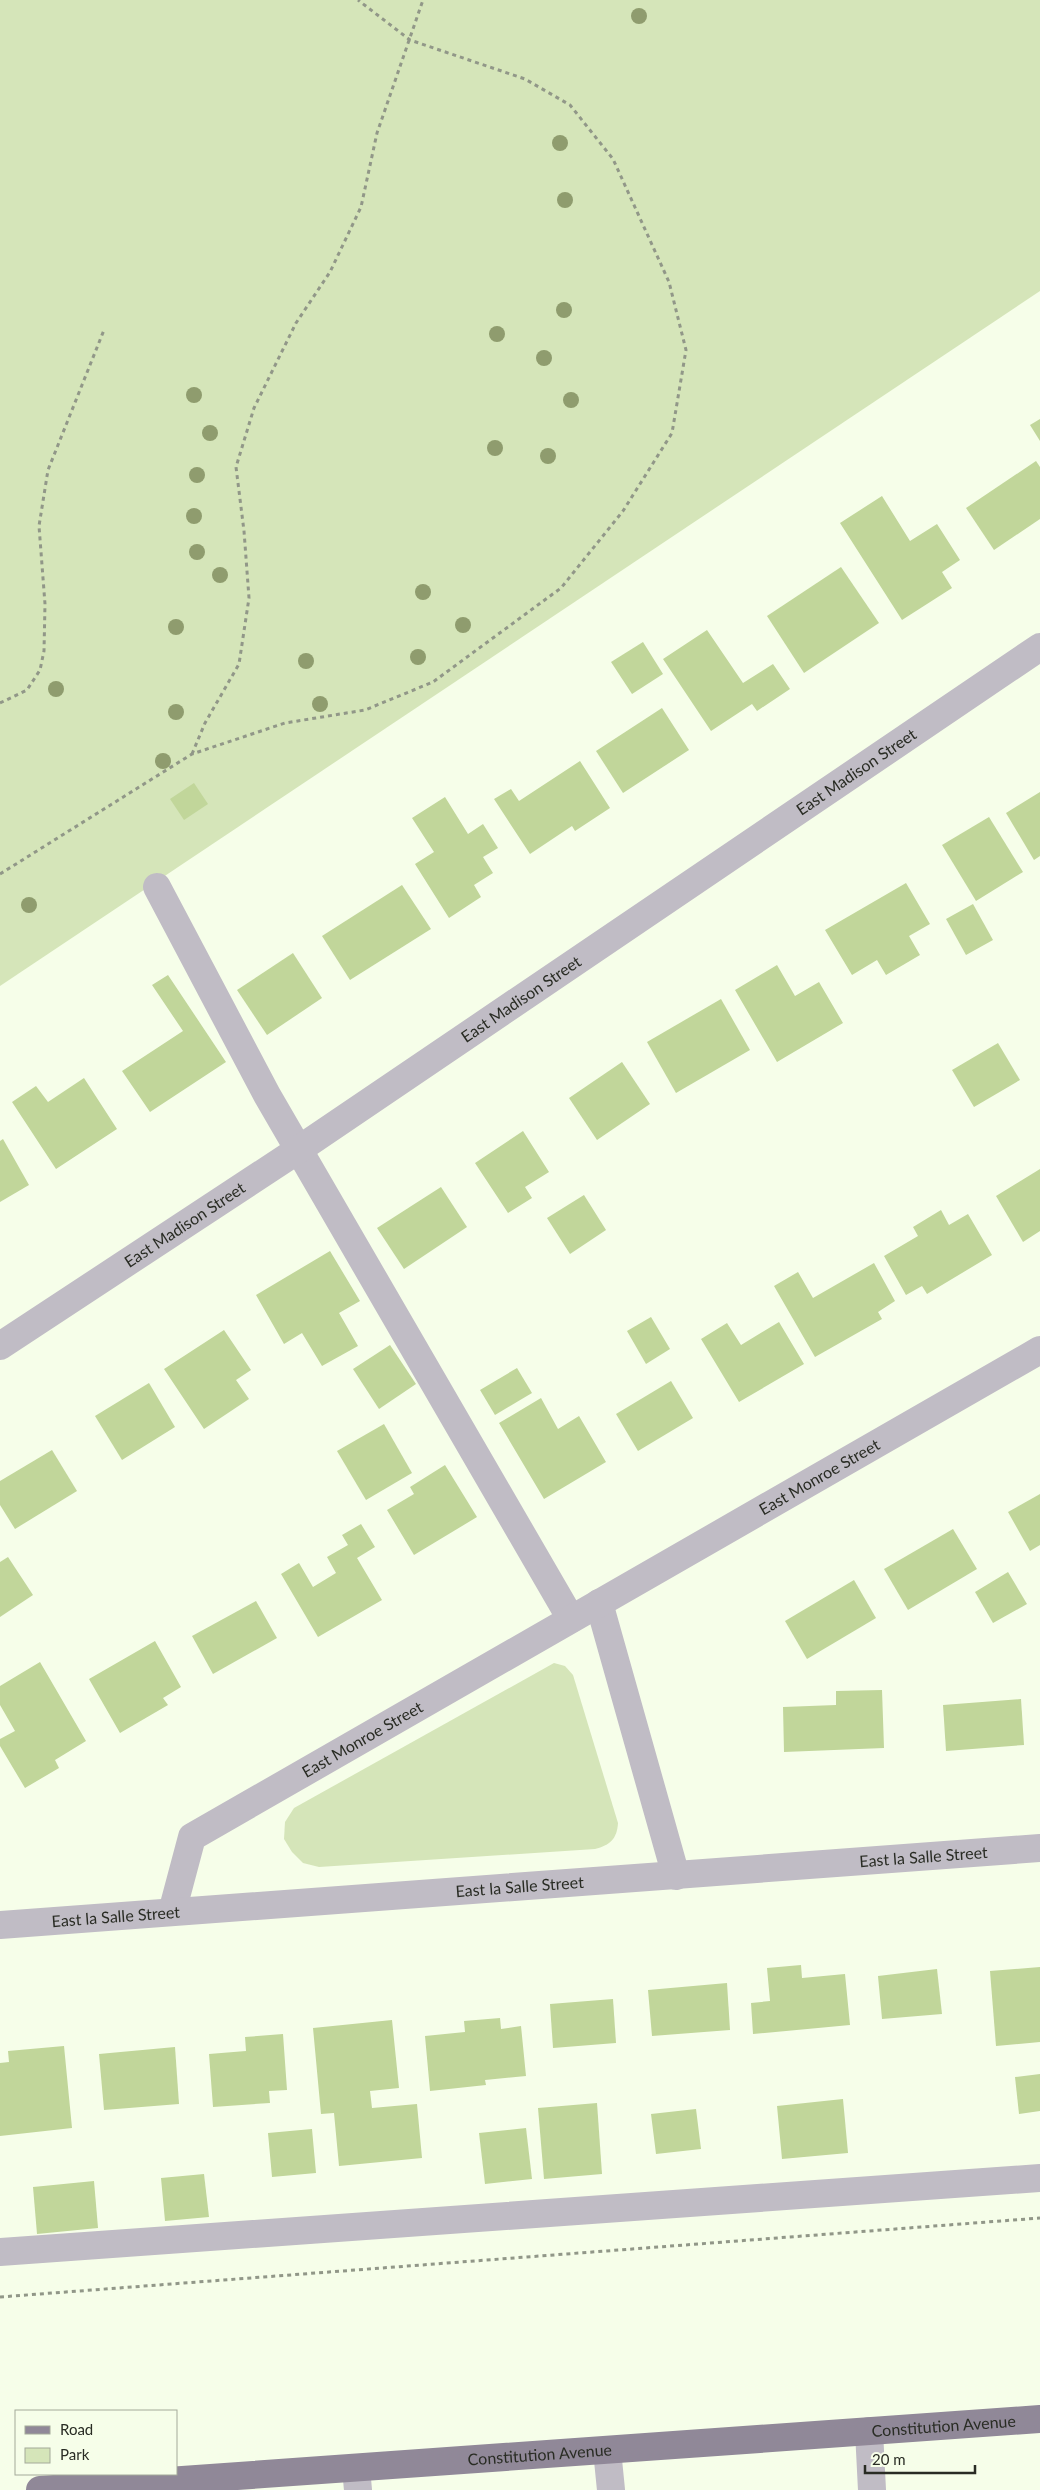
<svg xmlns="http://www.w3.org/2000/svg" width="1040" height="2490" font-family="Lato,sans-serif">
<rect width="100%" height="100%" fill="#f6fee9"/>
<g fill="#d5e5b9">
<path d="M0,0H1040V291L0,986Z"/>
<path d="M554,1663L565,1666L573,1675L618,1823C617,1839 610,1845 595,1849L319,1867L303,1863L292,1852L284,1839L285,1822L294,1808Z"/>
</g>
<g fill="#c1d69a">
<path d="M1040,419V441L1030,425Z"/>
<path d="M1036,461L1040,467V519L994,550L966,508Z"/>
<path d="M882,496L910,541L937,524L960,560L942,572L952,588L902,620L840,523Z"/>
<path d="M841,567L879,623L804,673L767,616Z"/>
<path d="M707,630L743,683L773,664L790,689L757,711L752,704L711,731L663,659Z"/>
<path d="M643,642L663,674L632,694L611,662Z"/>
<path d="M662,708L689,750L623,793L596,751Z"/>
<path d="M580,761L610,808L575,831L572,826L530,854L494,799L511,789L519,801Z"/>
<path d="M194,783L208,804L184,820L170,799Z"/>
<path d="M1040,792V856L1034,860L1006,813Z"/>
<path d="M445,797L468,834L483,824L498,848L483,857L493,873L474,885L481,897L449,918L415,864L434,852L412,818Z"/>
<path d="M989,817L1023,872L976,901L942,845Z"/>
<path d="M906,883L930,924L909,936L920,955L886,975L877,960L852,975L825,930Z"/>
<path d="M402,885L431,929L350,980L322,936Z"/>
<path d="M973,904L993,940L966,955L946,919Z"/>
<path d="M293,953L322,998L267,1035L237,990Z"/>
<path d="M777,965L795,996L819,982L843,1023L777,1062L735,990Z"/>
<path d="M168,975L226,1062L150,1112L122,1071L183,1031L152,985Z"/>
<path d="M721,999L750,1050L676,1093L647,1042Z"/>
<path d="M998,1043L1020,1080L974,1107L952,1070Z"/>
<path d="M622,1062L650,1104L597,1140L569,1098Z"/>
<path d="M84,1078L117,1129L56,1169L12,1102L36,1086L48,1102Z"/>
<path d="M523,1131L549,1172L525,1187L532,1198L508,1213L475,1163Z"/>
<path d="M3,1139L29,1185L0,1202V1141Z"/>
<path d="M1040,1169V1231L1023,1242L996,1196Z"/>
<path d="M441,1187L467,1227L404,1269L377,1228Z"/>
<path d="M584,1195L606,1230L570,1254L547,1218Z"/>
<path d="M941,1210L949,1225L968,1214L992,1255L927,1294L922,1286L906,1295L884,1256L918,1236L913,1227Z"/>
<path d="M330,1251L360,1301L339,1313L358,1346L322,1366L302,1333L284,1344L256,1295Z"/>
<path d="M874,1263L895,1301L878,1312L882,1319L815,1357L774,1286L798,1272L813,1298Z"/>
<path d="M651,1317L670,1349L646,1364L627,1331Z"/>
<path d="M779,1322L804,1364L739,1402L701,1339L727,1323L741,1345Z"/>
<path d="M224,1330L251,1370L236,1380L249,1399L204,1429L164,1369Z"/>
<path d="M390,1345L416,1384L379,1409L353,1369Z"/>
<path d="M517,1368L532,1393L495,1415L480,1390Z"/>
<path d="M671,1381L693,1418L638,1451L616,1414Z"/>
<path d="M149,1383L175,1427L122,1460L95,1416Z"/>
<path d="M541,1398L558,1429L579,1416L606,1462L544,1499L499,1423Z"/>
<path d="M384,1424L412,1473L366,1500L337,1451Z"/>
<path d="M52,1450L77,1491L15,1529L0,1505V1481Z"/>
<path d="M445,1465L477,1517L414,1555L387,1510L414,1494L410,1487Z"/>
<path d="M1040,1494V1545L1030,1551L1008,1512Z"/>
<path d="M361,1524L375,1547L357,1558L382,1600L318,1637L281,1574L299,1563L313,1587L336,1573L327,1557L348,1545L342,1535Z"/>
<path d="M953,1529L977,1569L908,1610L884,1569Z"/>
<path d="M8,1557L33,1595L0,1617V1562Z"/>
<path d="M1008,1572L1027,1604L993,1623L975,1592Z"/>
<path d="M854,1580L876,1618L807,1659L785,1621Z"/>
<path d="M256,1601L277,1638L213,1674L192,1636Z"/>
<path d="M155,1641L181,1687L163,1698L168,1705L120,1733L89,1679Z"/>
<path d="M40,1662L86,1741L55,1760L59,1768L25,1788L0,1746V1739L15,1731L0,1705V1686Z"/>
<path d="M882,1690L884,1748L784,1752L783,1707L836,1705V1691Z"/>
<path d="M1021,1699L1024,1745L946,1751L943,1705Z"/>
<path d="M801,1965L802,1978L845,1974L850,2025L753,2034L751,2003L770,2001L767,1968Z"/>
<path d="M1040,1967V2042L996,2046L990,1971Z"/>
<path d="M937,1969L942,2014L882,2019L878,1976Z"/>
<path d="M727,1983L730,2030L652,2036L648,1990Z"/>
<path d="M613,1999L616,2043L553,2048L550,2004Z"/>
<path d="M500,2018L501,2029L521,2026L526,2076L485,2080L486,2085L430,2091L425,2036L465,2032L464,2021Z"/>
<path d="M392,2020L399,2088L370,2091L372,2108L417,2104L422,2158L339,2166L334,2113L321,2114L313,2028Z"/>
<path d="M283,2034L287,2090L269,2091L270,2103L213,2107L209,2054L246,2051L245,2037Z"/>
<path d="M64,2046L72,2128L0,2136V2063L9,2062L8,2051Z"/>
<path d="M175,2047L179,2104L104,2110L99,2054Z"/>
<path d="M1040,2074V2111L1019,2114L1015,2077Z"/>
<path d="M843,2099L848,2153L782,2159L777,2106Z"/>
<path d="M597,2103L602,2174L544,2179L538,2108Z"/>
<path d="M696,2109L701,2149L656,2154L651,2114Z"/>
<path d="M526,2128L532,2179L485,2184L479,2133Z"/>
<path d="M312,2129L316,2173L272,2177L268,2133Z"/>
<path d="M204,2174L209,2217L165,2221L161,2178Z"/>
<path d="M94,2181L98,2228L37,2234L33,2187Z"/>
</g>
<g fill="none" stroke-linecap="round" stroke-linejoin="round">
<g stroke="#919788" stroke-width="3" stroke-dasharray="4 4" stroke-linecap="butt">
<path d="M0,703L27,690L40,670L44,651L45,604L39,526L48,470L104,330"/>
<path d="M192,754L205,723L239,664L249,598L244,531L236,467L254,408L296,323L330,272L361,207L377,133L423,0"/>
<path d="M0,874L192,754L285,723L365,710L433,682L561,588L623,511L672,433L686,350L669,282L613,159L570,105L525,79L410,40L358,0"/>
<path d="M0,2297L1040,2218"/>
</g>
<g stroke="#c0bcc5" stroke-width="28">
<path d="M157,887L267,1095L571,1619"/>
<path id="s1" d="M0,1346L298,1150L1040,647"/>
<path d="M599,1603L676,1876"/>
<path id="s2" d="M172,1912L192,1837L1040,1350"/>
<path id="s3" d="M0,1925L1040,1848"/>
<path d="M0,2252L1040,2178"/>
<path d="M869,2431L872,2490"/>
<path d="M607,2450L611,2490"/>
<path d="M356,2468L358,2490"/>
</g>
<path stroke="#908898" stroke-width="28" id="s4" d="M40,2490L1040,2419"/>
</g>
<g fill="#8f9c6e">
<circle cx="639" cy="16" r="8"/>
<circle cx="560" cy="143" r="8"/>
<circle cx="565" cy="200" r="8"/>
<circle cx="564" cy="310" r="8"/>
<circle cx="497" cy="334" r="8"/>
<circle cx="544" cy="358" r="8"/>
<circle cx="194" cy="395" r="8"/>
<circle cx="571" cy="400" r="8"/>
<circle cx="210" cy="433" r="8"/>
<circle cx="495" cy="448" r="8"/>
<circle cx="548" cy="456" r="8"/>
<circle cx="197" cy="475" r="8"/>
<circle cx="194" cy="516" r="8"/>
<circle cx="197" cy="552" r="8"/>
<circle cx="220" cy="575" r="8"/>
<circle cx="423" cy="592" r="8"/>
<circle cx="463" cy="625" r="8"/>
<circle cx="176" cy="627" r="8"/>
<circle cx="418" cy="657" r="8"/>
<circle cx="306" cy="661" r="8"/>
<circle cx="56" cy="689" r="8"/>
<circle cx="320" cy="704" r="8"/>
<circle cx="176" cy="712" r="8"/>
<circle cx="163" cy="761" r="8"/>
<circle cx="29" cy="905" r="8"/>
</g>
<g text-anchor="middle" stroke-width="4" stroke-linejoin="round" paint-order="stroke">
<g font-size="16" fill="#292c24" stroke="#f6fee9">
<text dy="6" stroke="none"><textPath href="#s1" startOffset="1031">East Madison Street</textPath></text>
<text dy="6" stroke="none"><textPath href="#s1" startOffset="626">East Madison Street</textPath></text>
<text dy="6" stroke="none"><textPath href="#s1" startOffset="221">East Madison Street</textPath></text>
<text dy="6" stroke="none"><textPath href="#s2" startOffset="801">East Monroe Street</textPath></text>
<text dy="6" stroke="none"><textPath href="#s2" startOffset="274">East Monroe Street</textPath></text>
<text dy="6" stroke="none"><textPath href="#s3" startOffset="926">East la Salle Street</textPath></text>
<text dy="6" stroke="none"><textPath href="#s3" startOffset="521">East la Salle Street</textPath></text>
<text dy="6" stroke="none"><textPath href="#s3" startOffset="116">East la Salle Street</textPath></text>
<text dy="6" stroke="none"><textPath href="#s4" startOffset="906">Constitution Avenue</textPath></text>
<text dy="6" stroke="none"><textPath href="#s4" startOffset="501">Constitution Avenue</textPath></text>
</g>
</g>
<rect x="15" y="2410" width="162" height="65" fill="#f6fee9" stroke="#a4aa9a"/>
<rect x="25" y="2426" width="25" height="8" fill="#908898" stroke="#a4aa9a"/>
<text x="60" y="2435" font-size="15" fill="#292c24">Road</text>
<rect x="25" y="2448" width="25" height="15" fill="#d5e5b9" stroke="#a4aa9a"/>
<text x="60" y="2460" font-size="15" fill="#292c24">Park</text>
<path d="M865 2465v8h110v-8" fill="none" stroke="#292c24" stroke-width="2.5"/>
<text x="872" y="2465" font-size="15" fill="#292c24" stroke="#f6fee9" stroke-width="4" paint-order="stroke">20 m</text>
</svg>
